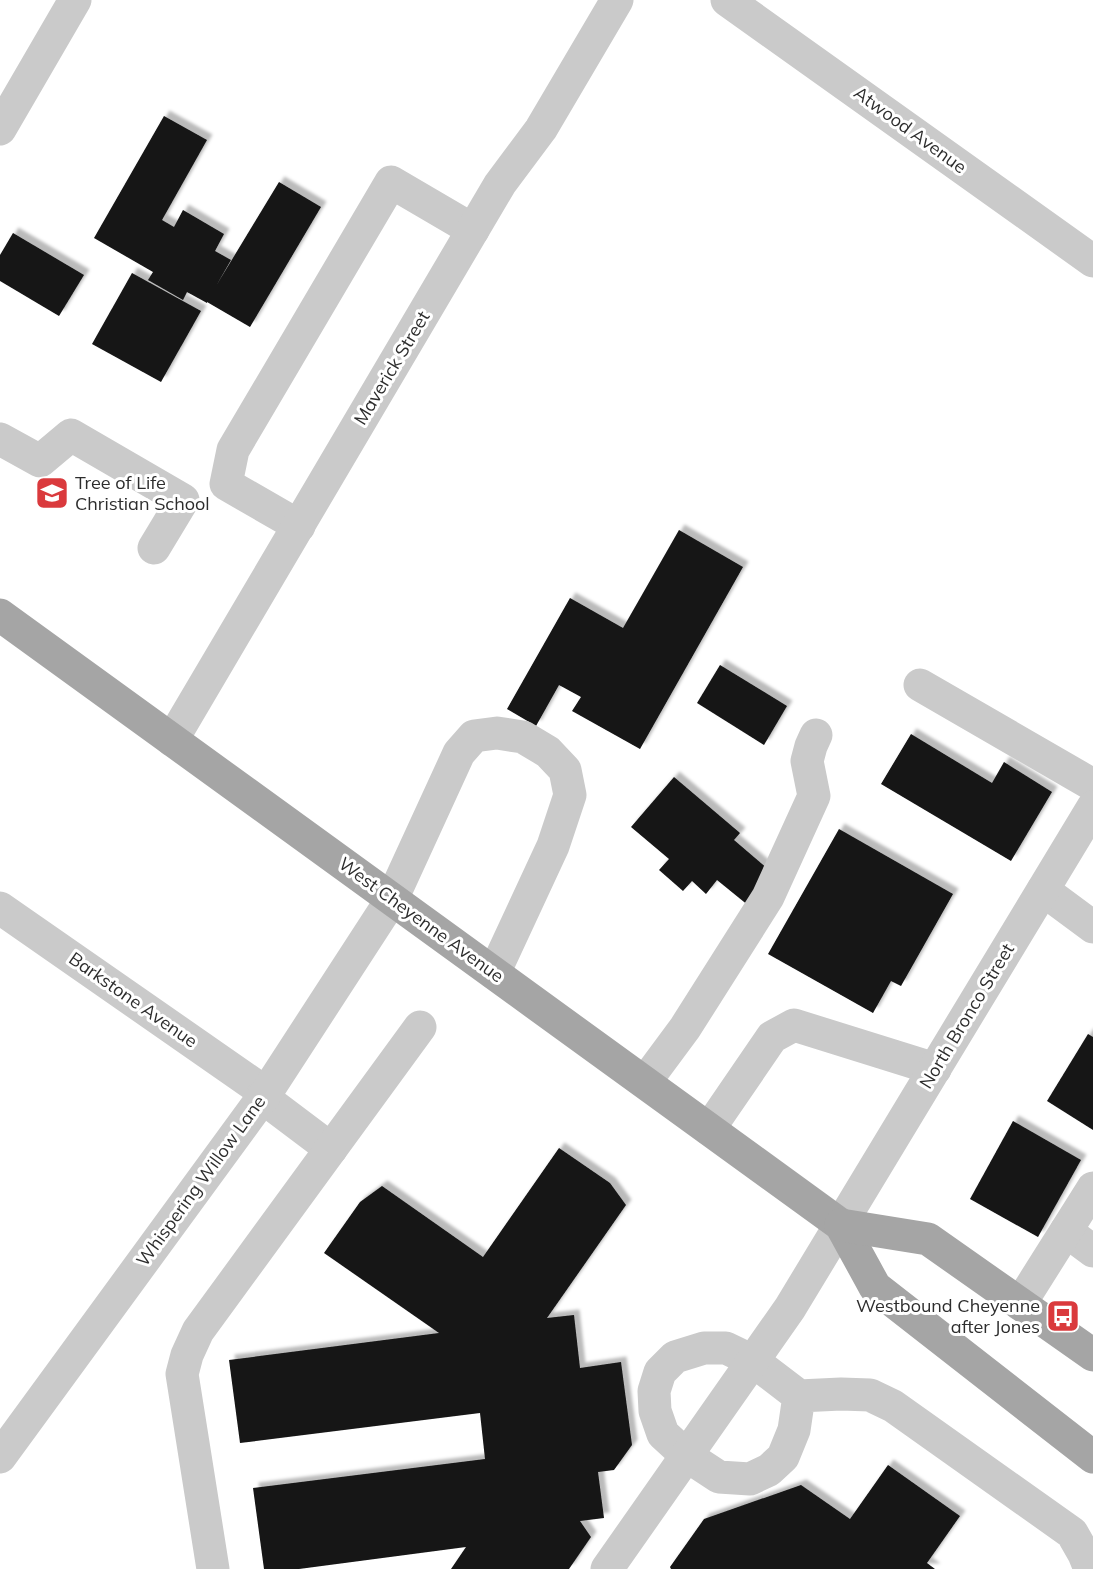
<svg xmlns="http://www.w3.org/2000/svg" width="1093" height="1569" font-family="Mulish,sans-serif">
<defs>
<filter id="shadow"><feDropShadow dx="5.5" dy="-5.5" stdDeviation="1.5" flood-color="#0004"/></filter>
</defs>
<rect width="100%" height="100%" fill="#fff"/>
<g fill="#141414" filter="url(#shadow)">
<path d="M164,116L207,140L162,220L174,227L183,210L224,234L215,251L231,260L216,286L279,182L321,207L250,327L207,302V303L187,292L183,300L148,280L153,272L94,238Z"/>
<path d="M13,233L84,275L59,316L0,281V255Z"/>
<path d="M132,273L201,311L161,382L92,344Z"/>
<path d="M679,530L743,567L640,749L572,711L581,697L559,685L536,726L507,709L570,598L623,628Z"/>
<path d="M720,665L787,706L764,745L697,703Z"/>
<path d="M911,734L992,783L1004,762L1052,792L1011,861L881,784Z"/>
<path d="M674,777L740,833L734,840L775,875L749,906L717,880L706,894L692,881L683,891L659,870L669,859L631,827Z"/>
<path d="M839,829L953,894L901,986L891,981L873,1013L768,954Z"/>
<path d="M1088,1034L1093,1037V1130L1047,1101Z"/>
<path d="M1013,1121L1081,1160L1038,1237L970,1199Z"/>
<path d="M559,1148L610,1183L626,1205L547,1318L574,1315L580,1368L621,1362L632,1445L614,1470L598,1472L604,1518L580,1521L591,1537L569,1569H451L466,1547L299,1569H264L253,1488L485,1459L480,1413L240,1443L229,1360L439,1333L324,1253L360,1202L382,1186L483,1257Z"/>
<path d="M888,1465L960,1516L927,1563L935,1569H671L670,1567L704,1519L801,1485L850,1519Z"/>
</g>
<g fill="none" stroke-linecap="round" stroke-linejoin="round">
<g stroke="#cacaca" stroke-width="33">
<path d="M727,0L1093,261"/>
<path d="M0,129L75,0"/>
<path d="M0,439L40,461L71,435L183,500L154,548"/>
<path d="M299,526L226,484L233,450L391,182L473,230"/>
<path d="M920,685L1093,785"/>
<path d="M172,740L500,184L541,129L617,0"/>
<path d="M1043,890L1093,927"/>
<path d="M0,908L266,1093"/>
<path d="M645,1082L685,1028L768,897L814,796L807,761L811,746L816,735"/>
<path d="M262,1097L331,1149"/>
<path d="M709,1129L772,1037L794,1025L935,1069"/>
<path d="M1066,1231L1093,1251"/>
<path d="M1020,1304L1093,1188"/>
<path d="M799,1396L794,1430L783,1457L769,1470L750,1479L719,1477L687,1456L663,1434L655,1411L654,1391L660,1372L675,1357L704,1348H726L753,1361L799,1396L841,1394L870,1395L893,1406L1072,1533L1084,1554L1090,1569"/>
<path d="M0,1457L266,1093L392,899L459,753L474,736L497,733L523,737L548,752L565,770L570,795L553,846L494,973"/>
<path d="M213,1569L182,1374L187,1355L198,1331L420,1027"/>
<path d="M607,1569L790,1308L1093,807"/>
</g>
<g stroke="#a5a5a5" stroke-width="33">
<path d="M0,615L841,1225L875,1287L1093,1457"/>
<path d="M841,1225L928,1239L1093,1355"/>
</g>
</g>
<defs>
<symbol id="school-square" viewBox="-11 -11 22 22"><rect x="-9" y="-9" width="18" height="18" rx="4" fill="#da3a3d" stroke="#fff"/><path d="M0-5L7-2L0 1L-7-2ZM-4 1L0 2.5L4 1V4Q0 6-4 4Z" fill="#fff"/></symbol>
<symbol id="bus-square" viewBox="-11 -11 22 22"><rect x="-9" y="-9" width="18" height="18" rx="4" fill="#da3a3d" stroke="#fff"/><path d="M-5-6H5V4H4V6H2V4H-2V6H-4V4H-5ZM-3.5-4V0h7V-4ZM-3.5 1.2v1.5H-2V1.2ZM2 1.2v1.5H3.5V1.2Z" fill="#fff"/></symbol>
</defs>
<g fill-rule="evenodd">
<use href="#school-square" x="33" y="474" width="38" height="38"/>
<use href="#bus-square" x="1044" y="1297" width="38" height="38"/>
</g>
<g text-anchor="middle" stroke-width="6" stroke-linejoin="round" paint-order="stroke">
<g font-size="18" fill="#2d2d2d" stroke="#fff">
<text transform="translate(910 130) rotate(36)" y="6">Atwood Avenue</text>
<text transform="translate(392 368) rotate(-59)" y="6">Maverick Street</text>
<text transform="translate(421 920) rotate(36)" y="6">West Cheyenne Avenue</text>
<text transform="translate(133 1000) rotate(35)" y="6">Barkstone Avenue</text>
<text transform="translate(967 1016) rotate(-59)" y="6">North Bronco Street</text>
<text transform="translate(201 1181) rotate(-54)" y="6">Whispering Willow Lane</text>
</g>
<g font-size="18" fill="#2d2d2d" stroke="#fff" text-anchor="start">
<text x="75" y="489">Tree of Life<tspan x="75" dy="21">Christian School</tspan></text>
<text x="1040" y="1312" text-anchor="end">Westbound Cheyenne<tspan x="1040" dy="21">after Jones</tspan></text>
</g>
</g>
</svg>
